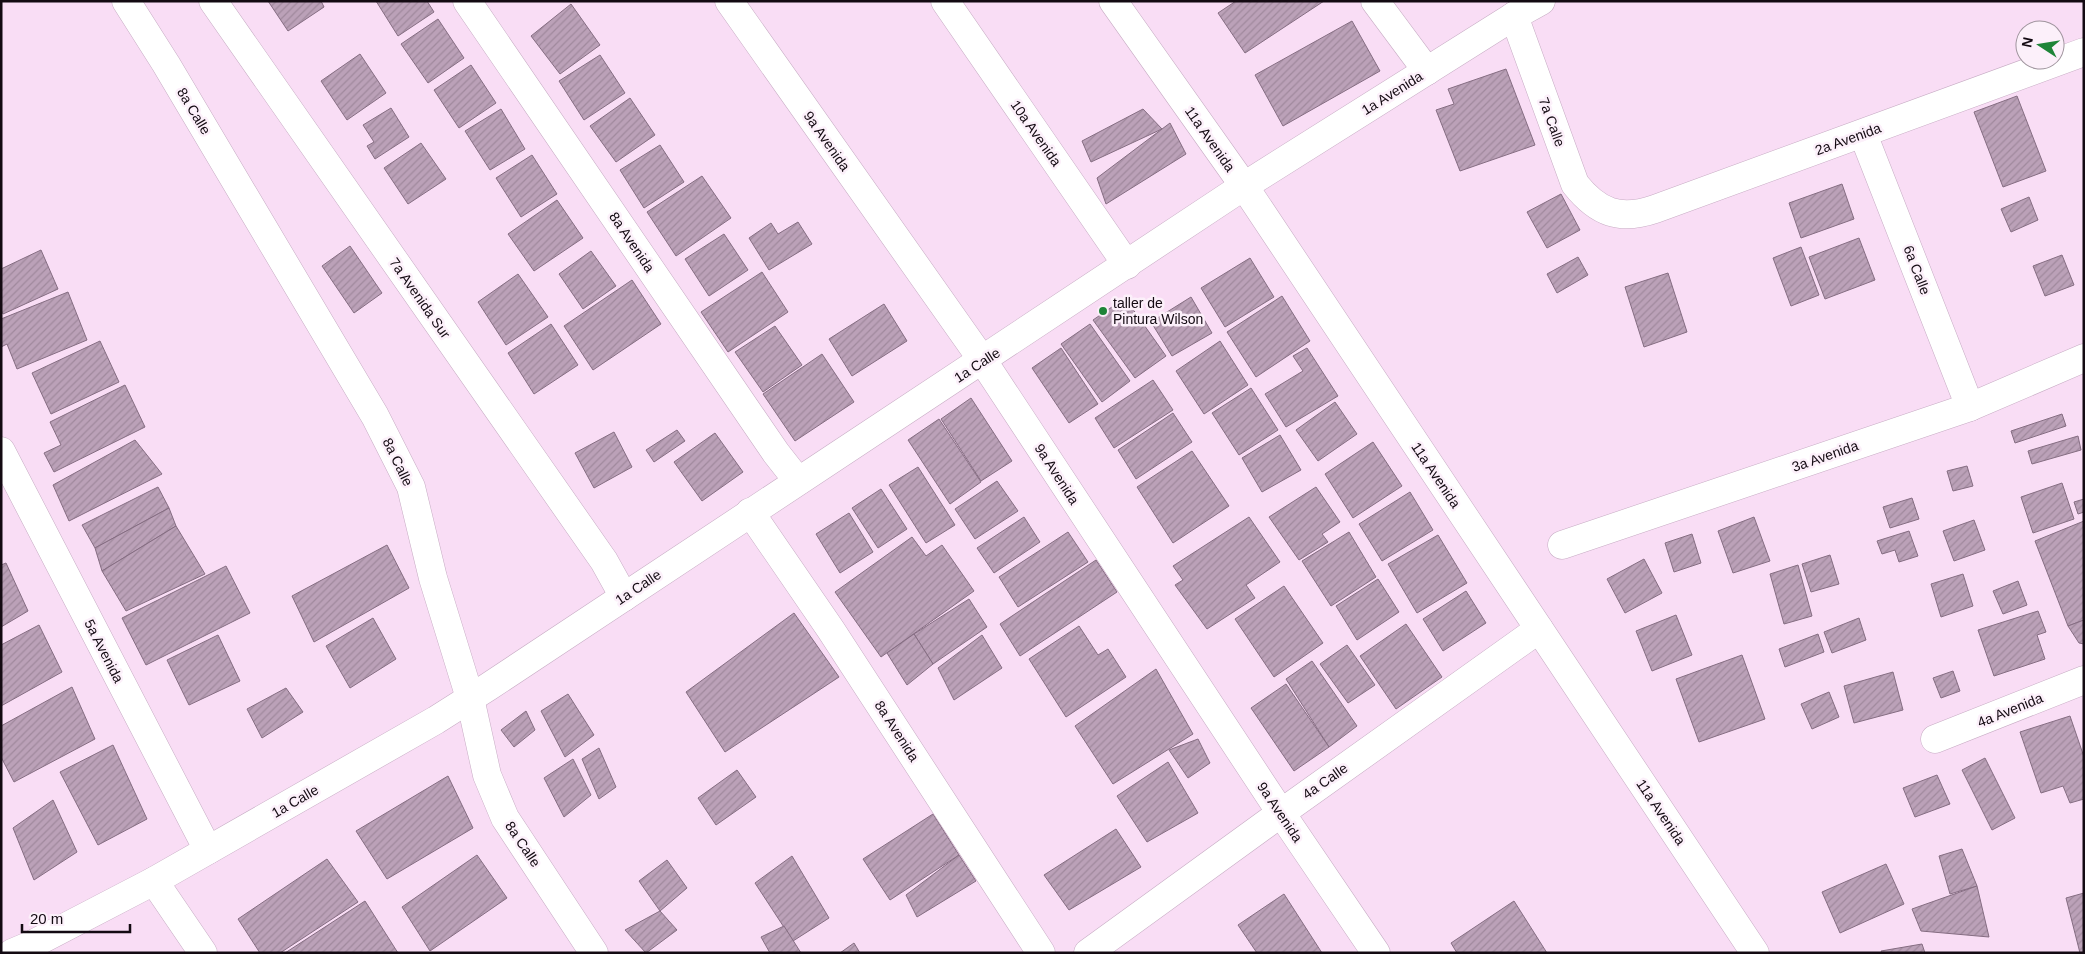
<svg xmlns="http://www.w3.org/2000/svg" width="2085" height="954" font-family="Helvetica,sans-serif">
<defs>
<pattern id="building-hatch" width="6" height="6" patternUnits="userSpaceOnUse" patternTransform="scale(1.25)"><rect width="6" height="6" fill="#bba1b8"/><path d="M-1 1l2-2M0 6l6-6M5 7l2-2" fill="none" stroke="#a0899d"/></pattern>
</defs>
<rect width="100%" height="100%" fill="#f9ddf5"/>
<g fill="url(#building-hatch)" stroke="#856d82">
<path d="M268,1H321L324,7L288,31Z"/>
<path d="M376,1H427L434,12L398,36Z"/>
<path d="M1236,1H1324L1245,53L1218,13Z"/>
<path d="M571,4L600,45L560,74L531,36Z"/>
<path d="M438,19L464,58L428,83L401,44Z"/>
<path d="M1352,21L1380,71L1283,126L1255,75Z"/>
<path d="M360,54L386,93L347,120L321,81Z"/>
<path d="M600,55L625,93L584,120L559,81Z"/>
<path d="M471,65L496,103L459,128L434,90Z"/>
<path d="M1506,69L1535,145L1460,171L1436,110L1454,104L1448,89Z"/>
<path d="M2017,96L2046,171L2003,187L1974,112Z"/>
<path d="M630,98L655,135L616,162L590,126Z"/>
<path d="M391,108L409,137L375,159L367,146L374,142L363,125Z"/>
<path d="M501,109L525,149L490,170L465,131Z"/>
<path d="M1143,109L1162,129L1091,162L1082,141Z"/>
<path d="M1170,123L1186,154L1106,204L1097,178Z"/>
<path d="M421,143L446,179L408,204L384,168Z"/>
<path d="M660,145L684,182L644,208L620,170Z"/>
<path d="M532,155L557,194L521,217L496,178Z"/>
<path d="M702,176L731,218L676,256L647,212Z"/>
<path d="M1842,184L1854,219L1801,238L1789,203Z"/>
<path d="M1561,194L1580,230L1547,248L1527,212Z"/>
<path d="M2029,197L2038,220L2011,232L2001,209Z"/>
<path d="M557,200L583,238L534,271L508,234Z"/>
<path d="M798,222L812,244L769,270L749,238L771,223L778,234Z"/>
<path d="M724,234L748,270L709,296L685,259Z"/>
<path d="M1859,238L1875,280L1825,299L1809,257Z"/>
<path d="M350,246L382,293L354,313L322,266Z"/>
<path d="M1801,247L1819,295L1791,306L1773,258Z"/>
<path d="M41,250L58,289L3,314L1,310V269Z"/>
<path d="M591,251L616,286L583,309L559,274Z"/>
<path d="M2062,255L2074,285L2045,296L2033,266Z"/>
<path d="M1578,257L1588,275L1557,293L1547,274Z"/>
<path d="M1250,258L1274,297L1225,327L1201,288Z"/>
<path d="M762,272L788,312L728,352L701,312Z"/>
<path d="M1668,273L1687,332L1644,347L1625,287Z"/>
<path d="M518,274L548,317L506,345L478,302Z"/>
<path d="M632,280L661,324L593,370L564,326Z"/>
<path d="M68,292L87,340L17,369L7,344L1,347V319Z"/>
<path d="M1282,296L1310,341L1256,377L1227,332Z"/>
<path d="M1191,297L1212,333L1172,356L1151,322Z"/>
<path d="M1125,298L1166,356L1135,378L1093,320Z"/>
<path d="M884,304L907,341L852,376L829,339Z"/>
<path d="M551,324L578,365L534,394L508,353Z"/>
<path d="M1090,324L1130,381L1102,402L1061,344Z"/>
<path d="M775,326L802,365L763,392L735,352Z"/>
<path d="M100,341L119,382L51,414L32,373Z"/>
<path d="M1220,341L1248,385L1204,414L1176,371Z"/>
<path d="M1061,348L1098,404L1069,423L1032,368Z"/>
<path d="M1307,348L1338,396L1286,427L1265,394L1303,371L1293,356Z"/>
<path d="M822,354L854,402L795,441L763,394Z"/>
<path d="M1153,380L1173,410L1114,448L1095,418Z"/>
<path d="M125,385L145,427L54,472L44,453L61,445L50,422Z"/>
<path d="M1251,388L1278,430L1239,455L1212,413Z"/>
<path d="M971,398L1012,461L981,481L941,419Z"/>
<path d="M1335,402L1357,434L1318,461L1296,430Z"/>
<path d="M1173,413L1192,442L1136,479L1118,450Z"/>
<path d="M2062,414L2066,426L2015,443L2011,431Z"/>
<path d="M939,419L981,482L950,504L908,440Z"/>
<path d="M677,430L685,441L654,462L646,450Z"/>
<path d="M614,432L632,467L594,488L575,453Z"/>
<path d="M715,433L743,472L702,501L674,462Z"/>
<path d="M1280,435L1301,470L1262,492L1242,458Z"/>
<path d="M2078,436L2081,450L2032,464L2028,451Z"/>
<path d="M135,440L162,474L69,521L53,485Z"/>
<path d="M1373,442L1402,486L1353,518L1325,474Z"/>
<path d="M1192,451L1229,506L1173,543L1137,487Z"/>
<path d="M1967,466L1973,486L1953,491L1947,471Z"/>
<path d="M918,467L955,525L926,543L889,485Z"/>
<path d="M997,481L1018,511L975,539L955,509Z"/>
<path d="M2062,483L2074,519L2033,533L2021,497Z"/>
<path d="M158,487L169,508L95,548L82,525Z"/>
<path d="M1316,487L1340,522L1322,534L1328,542L1299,560L1269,517Z"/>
<path d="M881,489L907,529L878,548L852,508Z"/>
<path d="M1410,492L1433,530L1382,561L1359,524Z"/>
<path d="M1912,498L1919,519L1890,528L1883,507Z"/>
<path d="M2084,499V512L2078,514L2074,502Z"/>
<path d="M169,508L176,526L102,571L95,548Z"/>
<path d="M849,513L873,552L840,573L816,534Z"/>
<path d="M1024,517L1040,542L994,573L977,548Z"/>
<path d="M1249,517L1280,562L1246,585L1255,598L1207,629L1175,585L1183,580L1173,566Z"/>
<path d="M1754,517L1770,561L1733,573L1718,531Z"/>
<path d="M1974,520L1985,550L1954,561L1943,531Z"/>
<path d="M2084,521V620L2068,626L2035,541Z"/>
<path d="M176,526L205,574L126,611L102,571Z"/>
<path d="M1909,531L1918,556L1899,562L1895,550L1882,554L1877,541Z"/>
<path d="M1068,532L1088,562L1018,607L999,577Z"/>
<path d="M1349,532L1376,577L1331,606L1302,561Z"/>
<path d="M1692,534L1701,563L1674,572L1665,543Z"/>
<path d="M1438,535L1467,583L1417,613L1388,564Z"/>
<path d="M912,537L926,556L942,545L974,591L881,657L835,592Z"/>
<path d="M387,545L409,588L314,642L292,596Z"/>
<path d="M1830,555L1839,584L1811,592L1802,564Z"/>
<path d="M1644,559L1662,593L1625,613L1607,579Z"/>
<path d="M1096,560L1117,592L1020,656L1000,624Z"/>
<path d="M6,563L28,611L1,627V565Z"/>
<path d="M1798,565L1812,616L1784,624L1770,574Z"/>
<path d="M226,566L250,613L146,665L122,618Z"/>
<path d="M1963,574L1973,606L1941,617L1931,584Z"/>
<path d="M1378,579L1399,612L1357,640L1336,606Z"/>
<path d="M2018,581L2027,605L2003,614L1993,591Z"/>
<path d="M1284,586L1323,643L1274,677L1235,619Z"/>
<path d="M1466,591L1486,623L1443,651L1423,619Z"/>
<path d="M969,599L987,627L933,664L914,634Z"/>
<path d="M2038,611L2046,632L2037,635L2045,659L1994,676L1978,630Z"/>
<path d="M794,613L839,677L725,752L686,692Z"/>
<path d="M1676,615L1692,655L1652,671L1636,631Z"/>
<path d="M373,618L396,659L350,688L326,646Z"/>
<path d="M1859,618L1866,640L1832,653L1824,632Z"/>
<path d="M2084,620V644L2079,643L2068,626Z"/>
<path d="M1406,624L1442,677L1396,709L1360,656Z"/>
<path d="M39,625L62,672L1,706V645Z"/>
<path d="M1079,626L1098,655L1108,649L1126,677L1066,717L1029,659Z"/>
<path d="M914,634L933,664L907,685L887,653Z"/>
<path d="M1818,634L1824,652L1785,667L1779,649Z"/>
<path d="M218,635L240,681L189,705L167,660Z"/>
<path d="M982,635L1002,668L954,700L938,668Z"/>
<path d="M1347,645L1375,685L1348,703L1320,664Z"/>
<path d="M1742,655L1765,719L1699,742L1676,679Z"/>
<path d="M1312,661L1357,726L1329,747L1286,679Z"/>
<path d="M1156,669L1193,734L1113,784L1075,726Z"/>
<path d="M1953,671L1960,691L1941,698L1933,678Z"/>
<path d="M1893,672L1903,710L1854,723L1844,686Z"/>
<path d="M1286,684L1329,747L1294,771L1251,708Z"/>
<path d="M72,687L95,739L14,782L1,757V726Z"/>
<path d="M286,688L303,712L262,738L247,709Z"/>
<path d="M1829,692L1839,717L1812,729L1801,704Z"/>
<path d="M568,694L594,735L565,757L541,711Z"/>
<path d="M526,711L535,730L514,747L501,730Z"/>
<path d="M2070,716L2084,757V799L2070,803L2063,786L2041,793L2020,732Z"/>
<path d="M1198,739L1210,763L1188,778L1169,750Z"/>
<path d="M113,745L147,819L98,845L60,772Z"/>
<path d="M599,748L616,787L599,799L582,759Z"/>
<path d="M1985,758L2015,818L1992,830L1962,770Z"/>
<path d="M573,759L591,795L564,817L544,778Z"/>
<path d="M1168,762L1198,813L1147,842L1117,796Z"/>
<path d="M737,770L756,797L716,825L698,798Z"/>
<path d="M1937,775L1950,804L1915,817L1903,788Z"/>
<path d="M448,776L473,828L387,879L356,831Z"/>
<path d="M53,800L77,852L34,880L13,828Z"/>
<path d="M933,814L959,855L890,900L863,859Z"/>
<path d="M1116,829L1141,867L1069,910L1044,875Z"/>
<path d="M1962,849L1977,886L1950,894L1939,856Z"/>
<path d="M477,855L507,898L430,951L402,907Z"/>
<path d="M959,855L976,881L917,917L906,895Z"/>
<path d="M792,856L829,918L793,941L755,883Z"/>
<path d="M327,859L358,902L280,953H260L238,919Z"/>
<path d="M667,860L687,888L660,911L639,881Z"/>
<path d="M1886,864L1904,904L1840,933L1822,892Z"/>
<path d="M1977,886L1989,937L1921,931L1912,909Z"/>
<path d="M2084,893V953H2080L2066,898Z"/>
<path d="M1284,894L1322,953H1257L1238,925Z"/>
<path d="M365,901L398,953H285Z"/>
<path d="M1514,901L1547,953H1457L1451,943Z"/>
<path d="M660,911L677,930L646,953L625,930Z"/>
<path d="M784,926L801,953H770L761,937Z"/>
<path d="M854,943L860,953H840Z"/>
<path d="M1922,944L1925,953H1882L1881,951Z"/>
</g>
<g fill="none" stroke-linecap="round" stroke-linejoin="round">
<defs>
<g id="minor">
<path d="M213,1L604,561L624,597"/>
<path d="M467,1L776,453L798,481"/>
<path d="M729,1L983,361L1281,813L1376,953"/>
<path d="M945,1L1127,265"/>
<path d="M1113,1L1244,186L1755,953"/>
<path d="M1375,1L1427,71"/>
<path d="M1514,16L1575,184C1598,213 1620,221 1655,209L2084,52"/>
<path d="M1863,134L1970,407"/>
<path d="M1,451L208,850"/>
<path d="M750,512L831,630L1041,953"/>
<path d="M1562,545L1970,407L2084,358"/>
<path d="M1935,739L2084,680"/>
<path d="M154,881L203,953"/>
<path d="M12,953L31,945L154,881L436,720L488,687L1244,186L1514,16L1541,1"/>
<path d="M1088,953L1281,813L1539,629"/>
</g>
<path id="tertiary" d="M126,1L166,64L375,416L411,487L433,578L470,698L487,775L505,818L594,953"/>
</defs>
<use href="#minor" stroke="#c7acc4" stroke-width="29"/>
<use href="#tertiary" stroke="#c7acc4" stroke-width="29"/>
<use href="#minor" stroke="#fff" stroke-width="28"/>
<use href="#tertiary" stroke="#fff" stroke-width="28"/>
</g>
<circle fill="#1e8438" stroke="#fcf0fa" stroke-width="2" cx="1103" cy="311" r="5"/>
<g text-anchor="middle" stroke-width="5" stroke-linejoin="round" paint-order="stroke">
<g font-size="14" fill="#130a12" stroke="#fcf0fa">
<text transform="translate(1392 93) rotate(-32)" y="5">1a Avenida</text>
<text transform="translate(194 111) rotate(59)" y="5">8a Calle</text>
<text transform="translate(1552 122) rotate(70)" y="5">7a Calle</text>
<text transform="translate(1036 133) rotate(55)" y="5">10a Avenida</text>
<text transform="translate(1210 139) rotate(55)" y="5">11a Avenida</text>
<text transform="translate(1848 139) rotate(-20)" y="5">2a Avenida</text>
<text transform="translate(827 141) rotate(55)" y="5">9a Avenida</text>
<text transform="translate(632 242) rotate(56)" y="5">8a Avenida</text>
<text transform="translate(1917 270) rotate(69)" y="5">6a Calle</text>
<text transform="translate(420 298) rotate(55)" y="5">7a Avenida Sur</text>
<text transform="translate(977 365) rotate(-33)" y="5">1a Calle</text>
<text transform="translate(1825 456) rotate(-19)" y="5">3a Avenida</text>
<text transform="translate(398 462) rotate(64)" y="5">8a Calle</text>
<text transform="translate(1057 474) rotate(57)" y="5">9a Avenida</text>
<text transform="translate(1436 475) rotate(56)" y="5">11a Avenida</text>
<text transform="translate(638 587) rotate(-34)" y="5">1a Calle</text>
<text transform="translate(104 651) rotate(63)" y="5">5a Avenida</text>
<text transform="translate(2010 710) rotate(-22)" y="5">4a Avenida</text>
<text transform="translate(897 731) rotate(57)" y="5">8a Avenida</text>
<text transform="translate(1325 781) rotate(-35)" y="5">4a Calle</text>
<text transform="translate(295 801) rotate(-30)" y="5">1a Calle</text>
<text transform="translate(1280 812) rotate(56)" y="5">9a Avenida</text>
<text transform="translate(1661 812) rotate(56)" y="5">11a Avenida</text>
<text transform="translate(523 844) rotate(56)" y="5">8a Calle</text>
</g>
<g font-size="14" fill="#130a12" stroke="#fcf0fa" text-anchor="start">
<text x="1113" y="308">taller de<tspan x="1113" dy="16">Pintura Wilson</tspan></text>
</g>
</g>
<rect width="2085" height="954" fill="none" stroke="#130a12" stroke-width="5"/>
<g transform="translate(2040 45) rotate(282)"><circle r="24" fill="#fcf0fa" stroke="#9f949d"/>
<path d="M0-4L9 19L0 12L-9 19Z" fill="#1e8438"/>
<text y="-8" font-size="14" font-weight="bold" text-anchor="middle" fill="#130a12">N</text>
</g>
<path d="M22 924v8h108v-8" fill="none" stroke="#130a12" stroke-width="2.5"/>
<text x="30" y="924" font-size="15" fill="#130a12" stroke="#fcf0fa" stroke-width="4" paint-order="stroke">20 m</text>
</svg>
